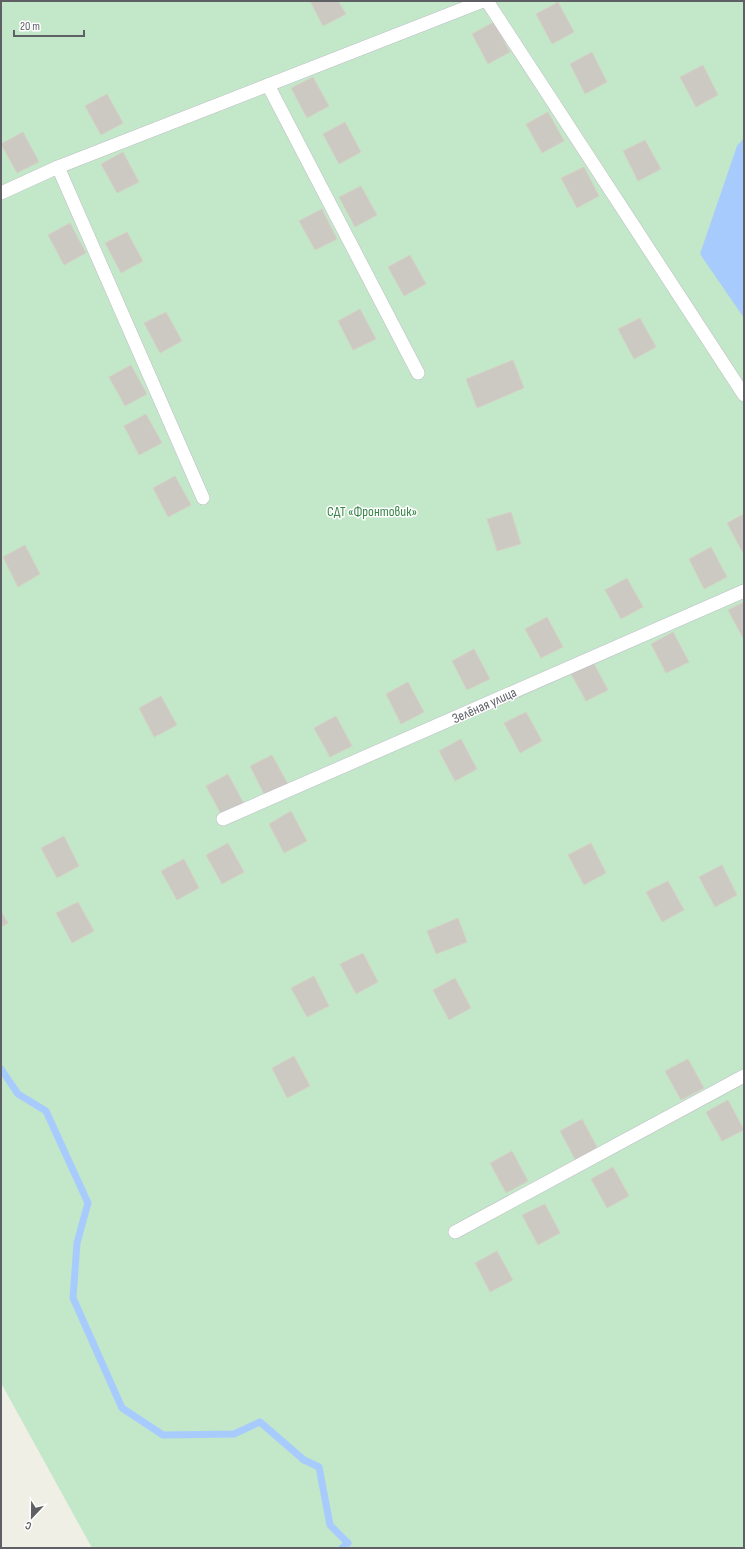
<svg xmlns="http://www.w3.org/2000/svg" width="745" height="1549" font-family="'Sofia Sans Condensed',sans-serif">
<rect width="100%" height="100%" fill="#f0efe6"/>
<path fill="#c3e7c9" d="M1,1H744V1548H92L1,1383Z"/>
<path fill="#a8cbfe" d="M744,138V318L700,254L737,146Z"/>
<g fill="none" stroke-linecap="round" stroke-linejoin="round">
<path stroke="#a8cbfe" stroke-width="7" d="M1,1069L18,1094L46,1111L88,1203L77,1243L73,1298L122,1408L163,1435L234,1434L260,1422L304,1460L319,1467L330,1525L348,1543L342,1548"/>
</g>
<g fill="#ccc9c3" stroke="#d4d2c4">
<path d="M310,1H338L346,14L323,26Z"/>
<path d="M558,2L574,32L552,44L536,14Z"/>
<path d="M494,22L510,52L488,64L472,34Z"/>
<path d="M592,52L607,82L585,94L570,64Z"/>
<path d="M703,65L718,95L696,107L680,77Z"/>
<path d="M313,77L329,106L307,118L291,88Z"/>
<path d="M107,94L123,123L101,135L85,106Z"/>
<path d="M548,112L564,141L542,153L526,124Z"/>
<path d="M345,122L361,152L339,164L323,134Z"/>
<path d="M23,132L39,162L17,173L1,144Z"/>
<path d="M645,140L661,169L638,181L623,151Z"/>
<path d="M123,152L139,182L117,193L101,164Z"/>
<path d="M584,167L599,196L577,208L561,178Z"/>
<path d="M361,186L377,215L355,227L339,197Z"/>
<path d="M322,209L337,239L315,250L299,221Z"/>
<path d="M70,223L86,253L64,265L48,235Z"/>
<path d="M127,232L143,261L121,273L105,243Z"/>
<path d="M410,255L426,284L404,296L388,267Z"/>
<path d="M360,309L376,339L353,350L338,321Z"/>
<path d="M166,312L182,341L160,353L144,323Z"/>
<path d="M640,318L656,347L634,359L618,329Z"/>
<path d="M513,360L524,388L477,408L466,379Z"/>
<path d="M131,365L147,394L125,406L109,377Z"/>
<path d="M146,414L162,443L139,455L124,426Z"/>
<path d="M175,476L191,505L168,517L153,488Z"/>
<path d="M511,512L521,544L497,551L487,519Z"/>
<path d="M744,514V552L743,553L727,523Z"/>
<path d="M25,545L40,574L18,587L3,557Z"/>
<path d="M711,547L727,577L704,589L689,559Z"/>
<path d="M627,578L643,607L621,619L605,590Z"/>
<path d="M744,602V640L728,610Z"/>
<path d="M547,617L563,647L541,658L525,629Z"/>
<path d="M673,632L689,662L666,673L651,644Z"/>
<path d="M474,649L490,679L467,690L452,661Z"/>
<path d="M592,660L608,690L586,701L570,672Z"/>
<path d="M408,682L424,712L401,724L386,694Z"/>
<path d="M161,696L177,725L154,737L139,708Z"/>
<path d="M526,712L542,741L520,753L504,723Z"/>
<path d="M336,716L352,746L330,757L314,728Z"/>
<path d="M461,739L477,769L455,781L439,751Z"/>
<path d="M272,755L288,784L265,796L250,766Z"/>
<path d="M228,774L244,804L222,816L206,786Z"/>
<path d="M291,811L307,841L284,853L269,824Z"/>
<path d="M64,836L79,866L57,878L41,848Z"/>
<path d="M228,843L244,872L222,884L206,855Z"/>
<path d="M591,843L606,873L584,885L568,855Z"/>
<path d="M184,859L199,888L177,900L161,871Z"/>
<path d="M722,865L737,895L715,907L699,877Z"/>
<path d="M668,881L684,910L662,922L646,892Z"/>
<path d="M78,902L94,931L72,943L56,913Z"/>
<path d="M1,911L8,923L1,927Z"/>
<path d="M458,918L467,942L436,954L427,931Z"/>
<path d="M363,953L378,982L356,994L340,964Z"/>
<path d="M314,976L329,1006L307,1017L291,988Z"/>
<path d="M455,978L471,1008L449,1020L433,990Z"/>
<path d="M294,1056L310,1086L287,1098L272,1068Z"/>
<path d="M688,1059L704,1088L681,1100L665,1071Z"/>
<path d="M728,1100L744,1130L722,1141L706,1112Z"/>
<path d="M582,1119L598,1149L576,1161L560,1131Z"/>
<path d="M512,1151L528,1181L506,1193L490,1163Z"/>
<path d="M613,1167L629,1196L607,1208L591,1179Z"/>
<path d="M545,1204L560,1233L538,1245L522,1215Z"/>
<path d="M497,1251L513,1280L490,1292L475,1263Z"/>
</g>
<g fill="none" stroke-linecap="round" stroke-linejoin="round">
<defs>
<g id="lane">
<path d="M487,1L744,395"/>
<path d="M268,85L418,373"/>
<path d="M1,193L58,167"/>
<path d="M203,498L58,167L483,1"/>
<path d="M223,819L744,591"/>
<path d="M455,1232L744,1076"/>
</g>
</defs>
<use href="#lane" stroke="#bdbec4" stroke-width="14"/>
<use href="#lane" stroke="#fff" stroke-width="13"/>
</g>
<g text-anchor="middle" stroke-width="3" stroke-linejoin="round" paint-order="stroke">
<g font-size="14" fill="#368546" stroke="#fff">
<text x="372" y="516">СДТ «Фронтовик»</text>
</g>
<g font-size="14" fill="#5e6066" stroke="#fff">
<text transform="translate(484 705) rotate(-24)" y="5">Зелёная улица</text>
</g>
</g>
<rect width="745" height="1549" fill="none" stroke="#5e6066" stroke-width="4"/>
<g transform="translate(32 1517) rotate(202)" stroke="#ffffff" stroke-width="3" paint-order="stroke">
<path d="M0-3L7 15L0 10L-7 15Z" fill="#5e6066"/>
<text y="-6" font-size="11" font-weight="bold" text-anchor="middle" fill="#5e6066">С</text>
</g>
<path d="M14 30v6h70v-6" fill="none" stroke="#5e6066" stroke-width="2"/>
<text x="20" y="30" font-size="12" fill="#5e6066" stroke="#ffffff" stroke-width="3" paint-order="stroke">20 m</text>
</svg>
